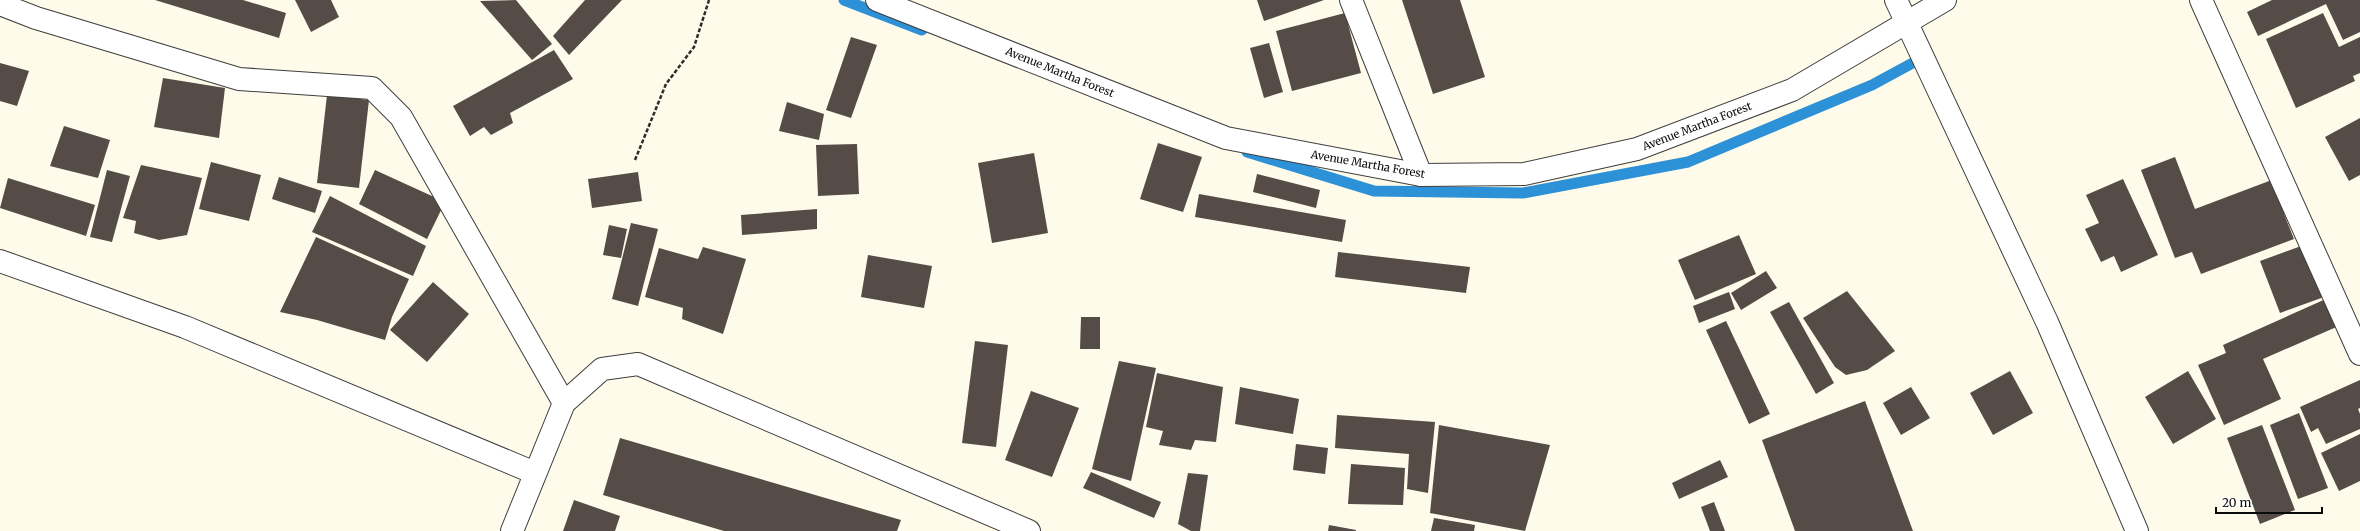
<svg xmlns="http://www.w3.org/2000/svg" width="2360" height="531" font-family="Merriweather,serif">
<rect width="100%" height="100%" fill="#fffbea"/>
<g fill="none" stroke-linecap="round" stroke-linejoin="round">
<g stroke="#2c91d7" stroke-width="11">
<path d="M844,0L922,30"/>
<path d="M1247,152L1374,191L1523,193L1688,162L1872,85L1920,59"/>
</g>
</g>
<g fill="#554c47">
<path d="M155,0H243L286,13L279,38Z"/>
<path d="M295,0H331L339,17L311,32Z"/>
<path d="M516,0L552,44L532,60L480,1Z"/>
<path d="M585,0H622L569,55L553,36Z"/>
<path d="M1257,0H1324L1264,21Z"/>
<path d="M1402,0H1460L1485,77L1433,94Z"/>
<path d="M2272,0H2360V32L2343,40L2326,4L2258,36L2247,12Z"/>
<path d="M1345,13L1361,73L1292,91L1276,31Z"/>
<path d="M2323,13L2339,47L2360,37V73L2353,76L2355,81L2296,108L2266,39Z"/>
<path d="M851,37L877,45L851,118L826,110Z"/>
<path d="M1269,43L1283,92L1264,98L1250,48Z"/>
<path d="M554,50L573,79L510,113L513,123L491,135L484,127L470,136L453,106Z"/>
<path d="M0,63L29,71L17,106L0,101Z"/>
<path d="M163,78L225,88L219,138L154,127Z"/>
<path d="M327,95L369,100L359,188L317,183Z"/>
<path d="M787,102L824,114L819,140L779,131Z"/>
<path d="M2360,118V175L2349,181L2325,137Z"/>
<path d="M64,126L110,140L98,178L50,166Z"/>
<path d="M1158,143L1202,157L1183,212L1140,199Z"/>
<path d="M857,144L859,194L818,196L816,145Z"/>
<path d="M1034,153L1048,233L992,243L978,163Z"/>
<path d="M2175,157L2195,209L2277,178L2290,211L2284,214L2294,239L2201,274L2192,252L2175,258L2141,170Z"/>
<path d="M211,162L261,175L249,221L199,209Z"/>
<path d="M141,165L202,178L187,235L159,240L134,233L136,221L123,218Z"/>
<path d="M107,170L130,176L112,242L90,237Z"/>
<path d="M375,170L445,202L427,239L359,204Z"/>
<path d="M638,172L642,201L592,208L588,179Z"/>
<path d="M1257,174L1320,190L1316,208L1253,192Z"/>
<path d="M279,177L322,191L315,213L272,199Z"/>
<path d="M8,178L95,205L86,236L0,208Z"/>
<path d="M2123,179L2158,255L2121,272L2114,256L2101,262L2085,229L2099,223L2086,195Z"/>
<path d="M1199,194L1346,220L1342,242L1195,217Z"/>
<path d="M330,196L426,246L413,276L312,232Z"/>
<path d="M817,209V229L742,235L741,215Z"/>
<path d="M631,223L658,229L638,306L612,299Z"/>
<path d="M609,225L627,229L621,258L603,255Z"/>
<path d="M1739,235L1756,274L1695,300L1678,260Z"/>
<path d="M316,237L409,279L392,317L385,340L317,320L280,312Z"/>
<path d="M2304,245L2324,297L2280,313L2260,261Z"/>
<path d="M703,247L746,259L723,334L682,319L683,308L645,297L659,248L698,259Z"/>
<path d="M1338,252L1470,267L1466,293L1335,277Z"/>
<path d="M868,255L932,266L924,308L861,297Z"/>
<path d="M1766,271L1777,288L1741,310L1731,293Z"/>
<path d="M433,282L469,314L427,362L390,330Z"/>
<path d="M1847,291L1895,351L1867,370L1846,375L1835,367L1803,318Z"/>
<path d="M1729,292L1735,309L1699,323L1693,306Z"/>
<path d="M2328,298L2341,325L2263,359L2281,399L2224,425L2198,365L2226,353L2223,345Z"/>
<path d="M1789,302L1834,383L1816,394L1770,312Z"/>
<path d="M1081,317H1100V349H1080Z"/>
<path d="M1726,321L1770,414L1749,424L1706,330Z"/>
<path d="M975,341L1008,345L996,447L962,443Z"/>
<path d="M1119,361L1156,368L1131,481L1092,469Z"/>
<path d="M2010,371L2033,413L1993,435L1970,393Z"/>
<path d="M2188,371L2216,419L2173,444L2145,397Z"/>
<path d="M1157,373L1223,387L1216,442L1195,440L1191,450L1159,445L1163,431L1146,427Z"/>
<path d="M2360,380V408L2358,409L2360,414V429L2326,444L2318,428L2311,432L2300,407Z"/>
<path d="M1240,387L1299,399L1293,434L1235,424Z"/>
<path d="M1911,387L1930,418L1901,435L1883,403Z"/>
<path d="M1031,391L1079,408L1052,477L1005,460Z"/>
<path d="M1865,401L1913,531H1795L1762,440Z"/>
<path d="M2299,413L2328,488L2298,499L2270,425Z"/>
<path d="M1337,415L1435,422L1428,493L1407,489L1409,454L1335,448Z"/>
<path d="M1439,425L1550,445L1525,531L1430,513Z"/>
<path d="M2262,425L2295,510L2260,524L2227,438Z"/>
<path d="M2360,434V481L2339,491L2321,453Z"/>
<path d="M620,438L901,520L897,531H724L603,495Z"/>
<path d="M1296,444L1328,448L1325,474L1293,470Z"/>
<path d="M1720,460L1728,477L1679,499L1672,483Z"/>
<path d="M1351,464L1405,468L1403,505L1348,504Z"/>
<path d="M1091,472L1161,502L1154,518L1083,488Z"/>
<path d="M1188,473L1208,475L1200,531H1191L1178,524Z"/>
<path d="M574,500L620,516L615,531H563Z"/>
<path d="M1714,502L1725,531H1710L1701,507Z"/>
<path d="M1434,518L1475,525L1474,531H1431Z"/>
<path d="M1329,525L1356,530V531H1328Z"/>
</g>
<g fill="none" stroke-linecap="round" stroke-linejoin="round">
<defs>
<g id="minor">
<path d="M877,0L1226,138L1421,175L1524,174L1637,149L1792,90L1945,0"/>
<path d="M1351,0L1421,175"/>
<path d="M1896,0L2047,322L2137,531"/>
<path d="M2201,0L2360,354"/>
<path d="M0,4L36,18L239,79L372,88L401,117L564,403"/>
<path d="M0,261L185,327L535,473"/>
<path d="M512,531L564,403L602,369L638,364L1029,531"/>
</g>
</defs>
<use href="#minor" stroke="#3e3e3e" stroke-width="24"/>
<path stroke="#2d2d2d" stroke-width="2.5" stroke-dasharray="4 2" stroke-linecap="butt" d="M635,160L666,84L694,47L709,0"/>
<use href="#minor" stroke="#fff" stroke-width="22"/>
</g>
<g text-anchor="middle" stroke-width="4" stroke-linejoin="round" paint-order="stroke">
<g font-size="11" fill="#0b0b0b" stroke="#fff">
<text transform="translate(1060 72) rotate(22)" y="4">Avenue Martha Forest</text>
<text transform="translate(1697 126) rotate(-21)" y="4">Avenue Martha Forest</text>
<text transform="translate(1368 164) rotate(10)" y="4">Avenue Martha Forest</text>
</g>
</g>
<path d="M2216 507v6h106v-6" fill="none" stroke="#0b0b0b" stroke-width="2"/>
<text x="2222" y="507" font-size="12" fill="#0b0b0b" stroke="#ffffff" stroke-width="3" paint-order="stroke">20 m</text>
</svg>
